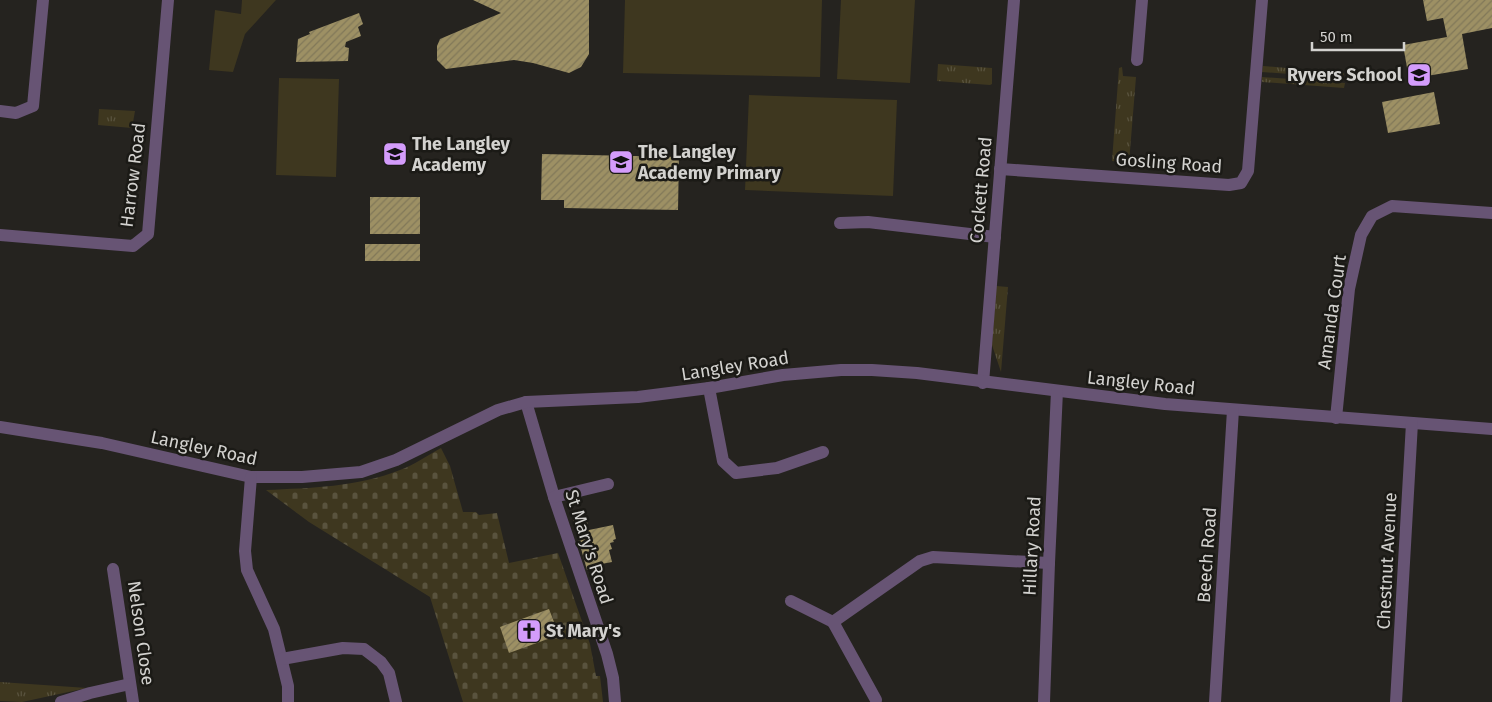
<svg xmlns="http://www.w3.org/2000/svg" width="1492" height="702" font-family="'Fira Sans',sans-serif">
<defs>
<pattern id="grass-tufts" width="24" height="20" patternUnits="userSpaceOnUse" patternTransform="scale(1.25)"><rect width="24" height="20" fill="#3e371f"/><path d="M3 7l-1-3M5 7V3M7 7l1-3M15 17l-1-3M17 17v-4M19 17l1-3" fill="none" stroke="#59533e"/></pattern>
<pattern id="cemetery-stones" width="16" height="16" patternUnits="userSpaceOnUse" patternTransform="scale(1.25)"><rect width="16" height="16" fill="#3e371f"/><path d="M2 7V4a2 2 0 0 1 4 0v3zM10 15v-3a2 2 0 0 1 4 0v3z" fill="#59533e"/></pattern>
<pattern id="building-hatch" width="6" height="6" patternUnits="userSpaceOnUse" patternTransform="scale(1.25)"><rect width="6" height="6" fill="#9d9064"/><path d="M-1 1l2-2M0 6l6-6M5 7l2-2" fill="none" stroke="#817859"/></pattern>
</defs>
<rect width="100%" height="100%" fill="#25231f"/>
<g fill="url(#grass-tufts)">
<path d="M938,64L992,68V84L990,85L937,81Z"/>
<path d="M1263,66L1344,73L1343,78L1262,72Z"/>
<path d="M1122,67L1123,76L1136,77L1129,163L1112,161L1119,68Z"/>
<path d="M1262,77L1345,83L1344,88L1262,82Z"/>
<path d="M99,109L135,111L132,128L98,125Z"/>
<path d="M996,286L1008,287L1001,372L992,345Z"/>
<path d="M0,682L87,688L22,702L0,701Z"/>
</g>
<path fill="url(#cemetery-stones)" d="M441,448L450,466L463,512H476L479,515L497,513L509,563L558,553L590,644L596,676H600L603,702H463L430,597L309,522L266,490C311,488 357,487 400,470C414,465 428,455 441,448Z"/>
<g fill="#3e371f">
<path d="M242,0H276L245,34L233,72L209,70L215,10L241,14Z"/>
<path d="M625,0H822L820,77L623,73Z"/>
<path d="M841,0H915L910,83L837,79Z"/>
<path d="M279,78L339,79L336,177L276,175Z"/>
<path d="M749,95L897,100L893,196L745,190Z"/>
</g>
<g fill="url(#building-hatch)">
<path d="M473,0H589V54L581,67L569,73L533,63L514,60L446,69L437,60V46L440,39L501,13Z"/>
<path d="M1423,0H1492V28L1462,34L1468,69L1409,79L1403,45L1447,37L1443,18L1427,21Z"/>
<path d="M359,13L363,24L358,27L361,36L346,42L345,47L349,48L348,61L296,62L298,39L310,34L309,32Z"/>
<path d="M1434,92L1440,124L1388,133L1382,102Z"/>
<path d="M542,154L679,157L678,210L564,208V200H541Z"/>
<rect x="370" y="197" width="50" height="37"/>
<rect x="365" y="244" width="55" height="17"/>
<path d="M586,517L589,530L613,525L616,539L613,540L614,542L610,543L612,549L609,550L612,562L591,566V569L587,570L573,520Z"/>
<path d="M549,609L559,635L509,653L500,627Z"/>
</g>
<g fill="none" stroke-linecap="round" stroke-linejoin="round">
<g stroke="#675474" stroke-width="12">
<path d="M1137,60L1142,0"/>
<path d="M0,111L16,113L33,106L43,0"/>
<path d="M1000,169L1229,185L1241,183L1248,171L1262,0"/>
<path d="M840,223L868,222L995,237"/>
<path d="M0,235L133,246L148,234L168,0"/>
<path d="M983,383L1014,0"/>
<path d="M709,388L723,461L736,473L777,468L823,452"/>
<path d="M526,402L554,497L607,654L613,678L615,702"/>
<path d="M1336,418L1349,289L1361,235L1372,216L1392,206L1492,213"/>
<path d="M0,427L102,443L251,477H302L361,472L396,460L498,410L526,402L638,397L709,388L783,375L841,370H872L917,373L1165,404L1492,429"/>
<path d="M251,477L245,551L247,570L274,629L288,686V702"/>
<path d="M554,497L608,484"/>
<path d="M113,569L133,702"/>
<path d="M791,601L833,622"/>
<path d="M282,659L343,648L364,649L381,662L389,673L396,702"/>
<path d="M876,700L833,622L920,561L933,557L1049,563"/>
<path d="M61,702L90,693L130,684"/>
<path d="M1044,702L1049,563L1057,391"/>
<path d="M1215,702L1233,410"/>
<path d="M1396,702L1412,423"/>
</g>
</g>
<defs>
<symbol id="school-square" viewBox="-11 -11 22 22"><rect x="-9" y="-9" width="18" height="18" rx="4" fill="#d49cfb" stroke="#1b1a16"/><path d="M0-5L7-2L0 1L-7-2ZM-4 1L0 2.5L4 1V4Q0 6-4 4Z" fill="#111"/></symbol>
<symbol id="church-square" viewBox="-11 -11 22 22"><rect x="-9" y="-9" width="18" height="18" rx="4" fill="#d49cfb" stroke="#1b1a16"/><path d="M-1.2-6h2.4v3.5h3.3v2.4h-3.3V6h-2.4V-.1h-3.3v-2.4h3.3Z" fill="#111"/></symbol>
</defs>
<g fill-rule="evenodd">
<use href="#school-square" x="1405" y="61" width="28" height="28"/>
<use href="#school-square" x="381" y="140" width="28" height="28"/>
<use href="#school-square" x="607" y="148" width="28" height="28"/>
<use href="#church-square" x="515" y="617" width="28" height="28"/>
</g>
<g text-anchor="middle" stroke-width="5" stroke-linejoin="round" paint-order="stroke">
<g font-size="18" font-weight="bold" fill="#d3d2cf" stroke="#1b1a16" text-anchor="start">
<text x="1402" y="81" text-anchor="end">Ryvers School</text>
<text x="412" y="150">The Langley<tspan x="412" dy="21">Academy</tspan></text>
<text x="638" y="158">The Langley<tspan x="638" dy="21">Academy Primary</tspan></text>
<text x="546" y="637">St Mary's</text>
</g>
<g font-size="18" fill="#d3d2cf" stroke="#1b1a16">
<text transform="translate(1169 163) rotate(4)" y="6">Gosling Road</text>
<text transform="translate(133 175) rotate(-83)" y="6">Harrow Road</text>
<text transform="translate(981 190) rotate(-85)" y="6">Cockett Road</text>
<text transform="translate(1332 312) rotate(-82)" y="6">Amanda Court</text>
<text transform="translate(735 366) rotate(-9)" y="6">Langley Road</text>
<text transform="translate(1141 383) rotate(6)" y="6">Langley Road</text>
<text transform="translate(204 448) rotate(12)" y="6">Langley Road</text>
<text transform="translate(1032 546) rotate(-87)" y="6">Hillary Road</text>
<text transform="translate(589 547) rotate(72)" y="6">St Mary's Road</text>
<text transform="translate(1207 555) rotate(-86)" y="6">Beech Road</text>
<text transform="translate(1387 561) rotate(-87)" y="6">Chestnut Avenue</text>
<text transform="translate(141 633) rotate(82)" y="6">Nelson Close</text>
</g>
</g>
<path d="M1312 42v8h92v-8" fill="none" stroke="#d3d2cf" stroke-width="2.5"/>
<text x="1320" y="42" font-size="15" fill="#d3d2cf" stroke="#1b1a16" stroke-width="4" paint-order="stroke">50 m</text>
</svg>
